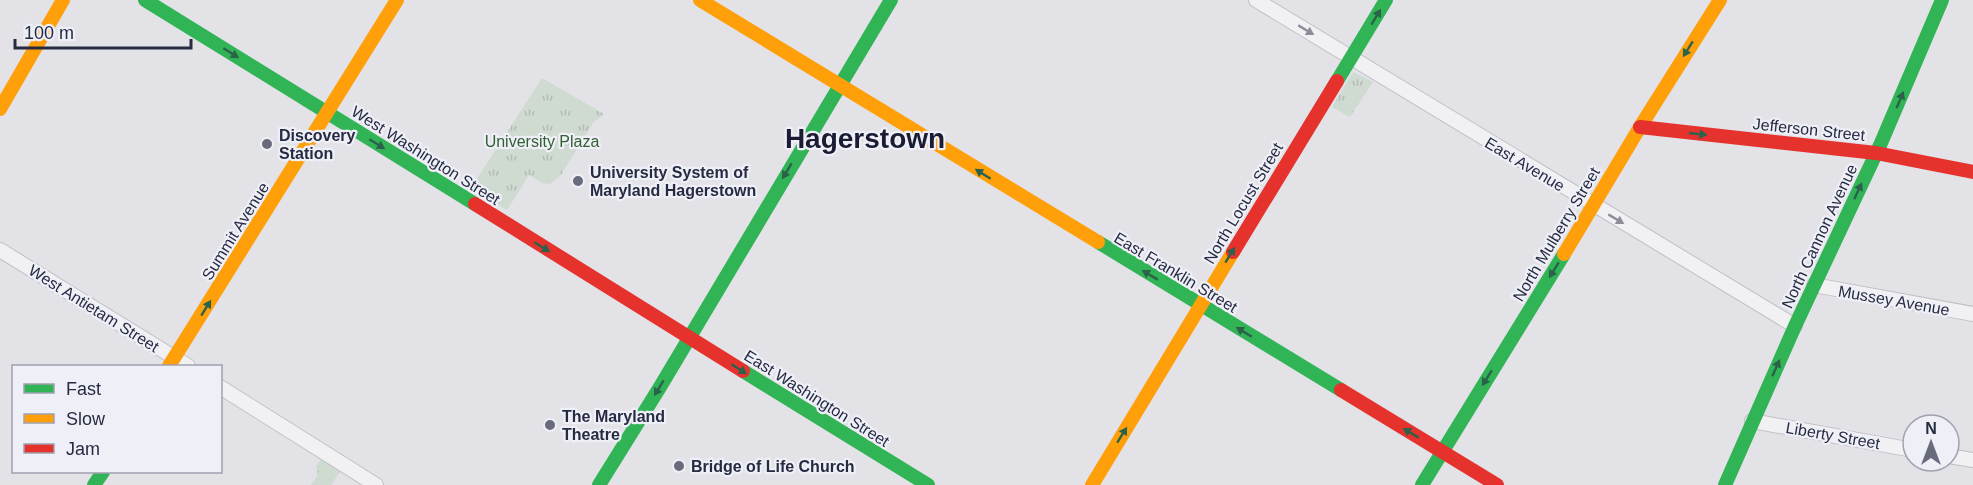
<svg xmlns="http://www.w3.org/2000/svg" width="1973" height="485" font-family="Helvetica,sans-serif">
<defs>
<pattern id="park-tufts" width="24" height="20" patternUnits="userSpaceOnUse" patternTransform="scale(1.5)"><rect width="24" height="20" fill="#cfdad1"/><path d="M3 7l-1-3M5 7V3M7 7l1-3M15 17l-1-3M17 17v-4M19 17l1-3" fill="none" stroke="#b2bbb5"/></pattern>
</defs>
<rect width="100%" height="100%" fill="#e2e2e7"/>
<g fill="url(#park-tufts)">
<path d="M1353,72L1373,82L1350,117L1332,107Z"/>
<path d="M542,78L604,114L593,123L561,175L550,184L542,183L529,175L507,210L471,188Z"/>
<path d="M323,457L342,469L331,485H311L318,475L316,466Z"/>
</g>
<g fill="none" stroke-linecap="round" stroke-linejoin="round">
<defs>
<g id="street">
<path d="M1256,0L1795,326"/>
<path d="M0,250L188,366"/>
<path d="M1814,285L1973,314"/>
<path d="M220,387L376,485"/>
<path d="M1752,421L1913,450"/>
<path d="M1949,456L1973,460"/>
</g>
</defs>
<use href="#street" stroke="#bfbfc5" stroke-width="16"/>
<use href="#street" stroke="#f1f1f3" stroke-width="14"/>
<g stroke="#30b455" stroke-width="14">
<path d="M145,0L475,204"/>
<path d="M1337,81L1386,0"/>
<path d="M1098,242L1341,390"/>
<path d="M743,371L928,485"/>
<path d="M94,485L103,472"/>
<path d="M599,485L660,387L891,0"/>
<path d="M1422,485L1564,254"/>
<path d="M1725,485L1795,326L1881,143L1942,0"/>
</g>
<g stroke="#ff9f0a" stroke-width="14">
<path d="M700,0L1098,242"/>
<path d="M0,109L63,0"/>
<path d="M1564,254L1640,127L1720,0"/>
<path d="M169,366L397,0"/>
<path d="M1092,485L1233,252"/>
</g>
<g stroke="#e5322d" stroke-width="14">
<path d="M1640,127L1876,153L1973,172"/>
<path d="M475,204L743,371"/>
<path d="M1233,252L1337,81"/>
<path d="M1341,390L1497,485"/>
</g>
</g>
<defs><path id="oneway-solid" d="M-6-.8H1V-3.2L6.5 0L1 3.2V.8H-6Z" transform="scale(1.5)"/></defs>
<g fill="#2a624a">
<use href="#oneway-solid" transform="translate(1376 17) rotate(-59)"/>
<use href="#oneway-solid" transform="translate(1688 49) rotate(122)"/>
<use href="#oneway-solid" transform="translate(231 53) rotate(32)"/>
<use href="#oneway-solid" transform="translate(1900 100) rotate(-67)"/>
<use href="#oneway-solid" transform="translate(1698 134) rotate(6)"/>
<use href="#oneway-solid" transform="translate(377 144) rotate(32)"/>
<use href="#oneway-solid" transform="translate(787 171) rotate(121)"/>
<use href="#oneway-solid" transform="translate(983 174) rotate(-148)"/>
<use href="#oneway-solid" transform="translate(1858 191) rotate(-65)"/>
<use href="#oneway-solid" transform="translate(542 247) rotate(32)"/>
<use href="#oneway-solid" transform="translate(1230 255) rotate(-59)"/>
<use href="#oneway-solid" transform="translate(1554 270) rotate(122)"/>
<use href="#oneway-solid" transform="translate(1150 275) rotate(-149)"/>
<use href="#oneway-solid" transform="translate(206 308) rotate(-58)"/>
<use href="#oneway-solid" transform="translate(1244 332) rotate(-149)"/>
<use href="#oneway-solid" transform="translate(1776 368) rotate(-66)"/>
<use href="#oneway-solid" transform="translate(739 369) rotate(32)"/>
<use href="#oneway-solid" transform="translate(1487 378) rotate(122)"/>
<use href="#oneway-solid" transform="translate(659 388) rotate(121)"/>
<use href="#oneway-solid" transform="translate(1411 433) rotate(-149)"/>
<use href="#oneway-solid" transform="translate(1122 435) rotate(-58)"/>
</g>
<g fill="#8c8e9a">
<use href="#oneway-solid" transform="translate(1306 30) rotate(31)"/>
<use href="#oneway-solid" transform="translate(1616 219) rotate(31)"/>
</g>
<g fill="#686b7c" stroke="#eff0f7" stroke-width="2">
<circle cx="267" cy="144" r="6"/>
<circle cx="578" cy="181" r="6"/>
<circle cx="550" cy="425" r="6"/>
<circle cx="679" cy="466" r="6"/>
</g>
<g text-anchor="middle" stroke-width="4.5" stroke-linejoin="round" paint-order="stroke">
<g font-size="16" fill="#262b42" stroke="#eff0f7">
<text transform="translate(1809 129) rotate(6)" y="6">Jefferson Street</text>
<text transform="translate(426 155) rotate(32)" y="6">West Washington Street</text>
<text transform="translate(1525 164) rotate(31)" y="6">East Avenue</text>
<text transform="translate(1243 203) rotate(-59)" y="6">North Locust Street</text>
<text transform="translate(235 231) rotate(-58)" y="6">Summit Avenue</text>
<text transform="translate(1556 234) rotate(-59)" y="6">North Mulberry Street</text>
<text transform="translate(1819 236) rotate(-65)" y="6">North Cannon Avenue</text>
<text transform="translate(1176 272) rotate(31)" y="6">East Franklin Street</text>
<text transform="translate(1894 300) rotate(10)" y="6">Mussey Avenue</text>
<text transform="translate(94 308) rotate(32)" y="6">West Antietam Street</text>
<text transform="translate(817 398) rotate(32)" y="6">East Washington Street</text>
<text transform="translate(1833 435) rotate(10)" y="6">Liberty Street</text>
</g>
<g font-size="16" font-weight="bold" fill="#262b42" stroke="#eff0f7" text-anchor="start">
<text x="279" y="141">Discovery<tspan x="279" dy="18">Station</tspan></text>
<text x="590" y="178">University System of<tspan x="590" dy="18">Maryland Hagerstown</tspan></text>
<text x="562" y="422">The Maryland<tspan x="562" dy="18">Theatre</tspan></text>
<text x="691" y="472">Bridge of Life Church</text>
</g>
<g font-size="16" fill="#325f33" stroke="#eff0f7">
<text x="542" y="147">University Plaza</text>
</g>
<g font-size="28" font-weight="bold" fill="#191c33" stroke="#eff0f7">
<text x="865" y="148">Hagerstown</text>
</g>
</g>
<rect x="12" y="365" width="210" height="108" fill="#eff0f7" stroke="#9fa1af" stroke-width="1.5"/>
<rect x="24" y="384" width="30" height="9" fill="#30b455" stroke="#9fa1af" stroke-width="1.5"/>
<text x="66" y="395" font-size="18" fill="#262b42">Fast</text>
<rect x="24" y="414" width="30" height="9" fill="#ff9f0a" stroke="#9fa1af" stroke-width="1.5"/>
<text x="66" y="425" font-size="18" fill="#262b42">Slow</text>
<rect x="24" y="444" width="30" height="9" fill="#e5322d" stroke="#9fa1af" stroke-width="1.5"/>
<text x="66" y="455" font-size="18" fill="#262b42">Jam</text>
<g transform="translate(1931 443)"><circle r="28" fill="#eff0f7" stroke="#9fa1af" stroke-width="1.5"/>
<path d="M0-4.5L10 22L0 15L-10 22Z" fill="#686b7c"/>
<text y="-9" font-size="16" font-weight="bold" text-anchor="middle" fill="#262b42">N</text>
</g>
<path d="M15 39v9h176v-9" fill="none" stroke="#262b42" stroke-width="3"/>
<text x="24" y="39" font-size="18" fill="#262b42" stroke="#eff0f7" stroke-width="4.5" paint-order="stroke">100 m</text>
</svg>
